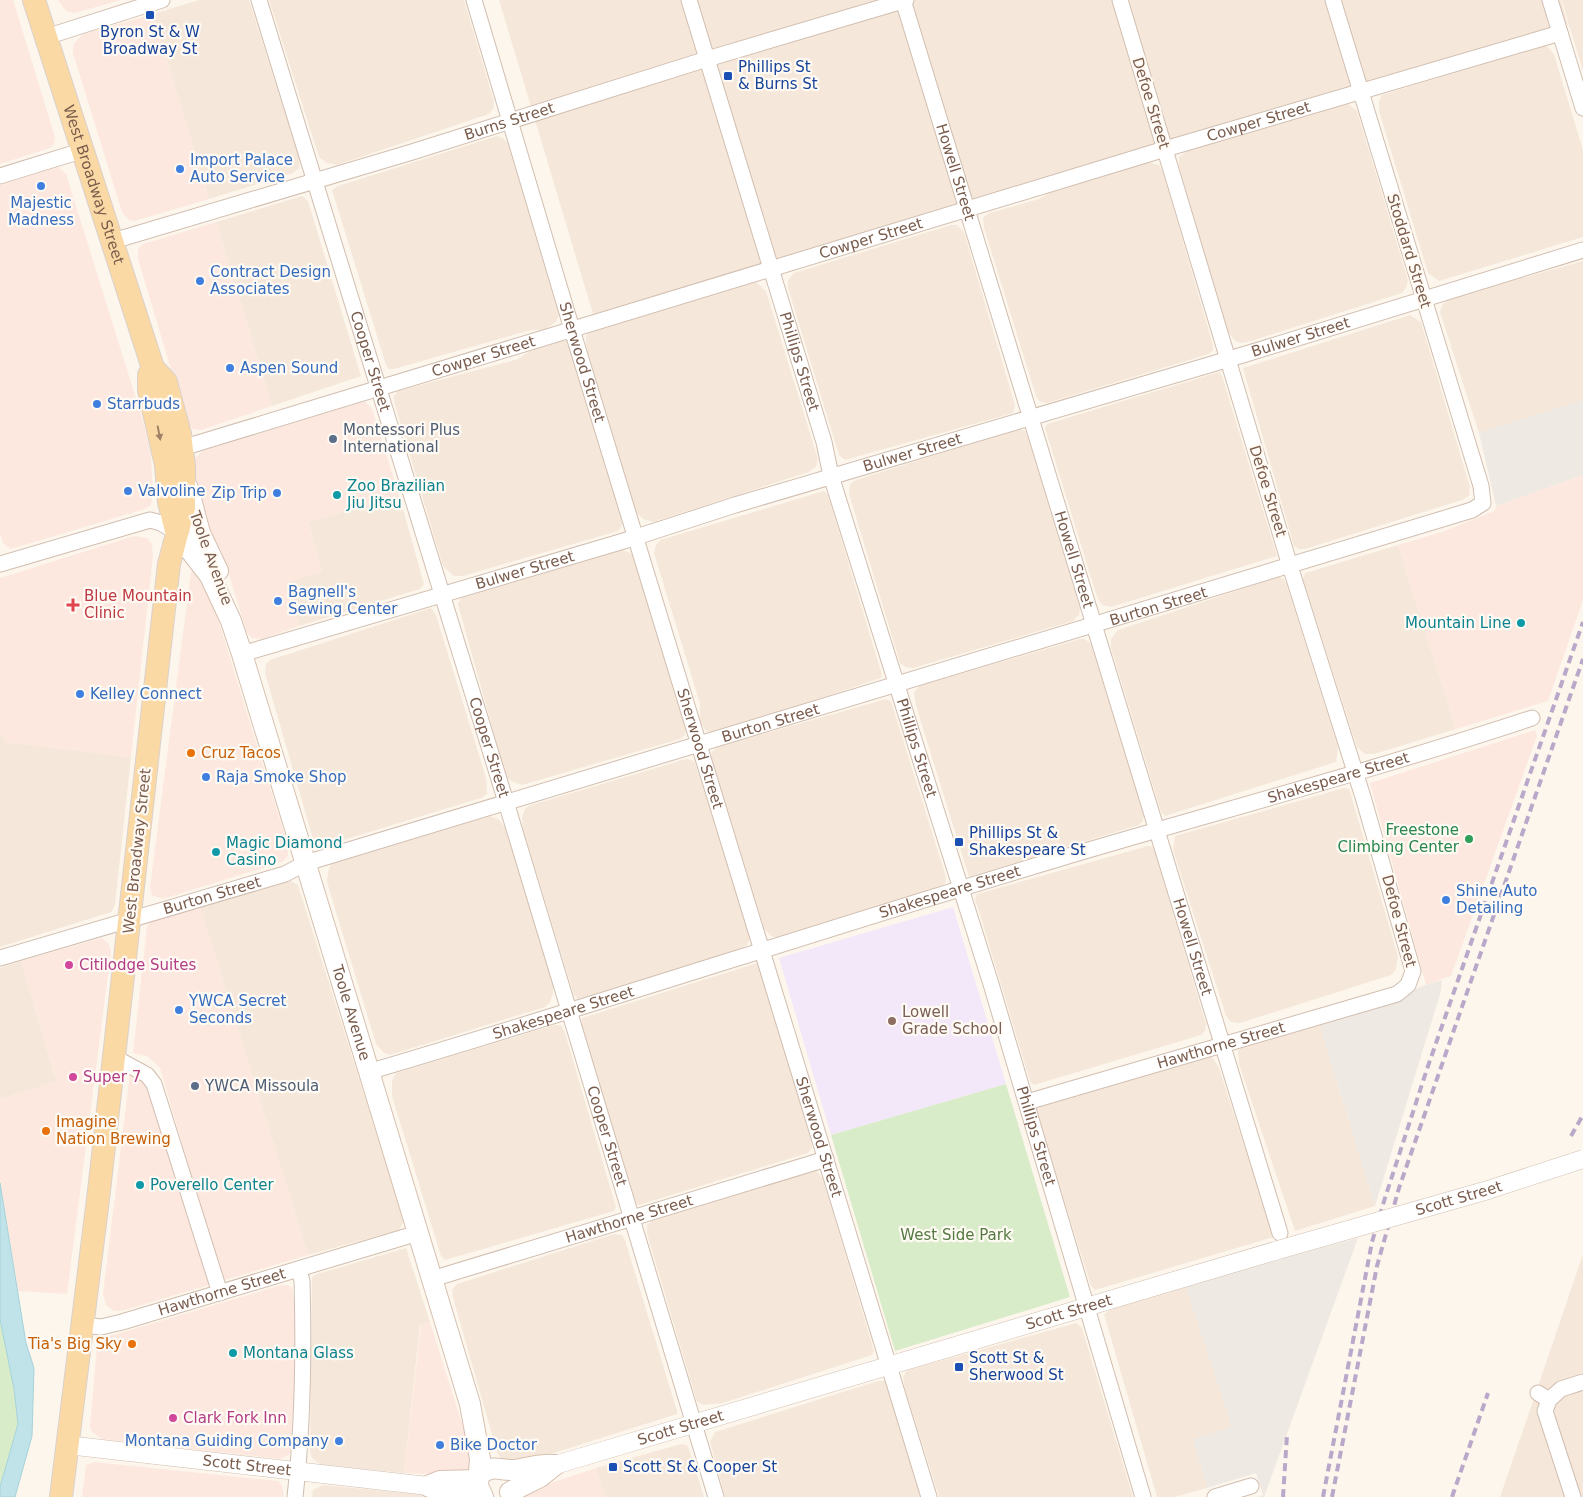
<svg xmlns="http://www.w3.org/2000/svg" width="1583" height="1497" font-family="'DejaVu Sans',sans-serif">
<rect width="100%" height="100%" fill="#fdf6ec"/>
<g fill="#f5e8da">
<path d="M199,0H249L300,160L299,168L293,173L209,199L153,14Z"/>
<path d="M269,0H464L494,102L493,109L489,114L337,165L327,163L319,157Z"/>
<path d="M499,0H1561L1568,25L593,314Z"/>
<path d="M1562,0H1583V71L1569,25Z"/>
<path d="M1546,45L1554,54L1583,150V237L1439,281L1428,273L1379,111V101L1382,95Z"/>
<path d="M1347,103L1357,111L1408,280L1406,288L1402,293L1251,341L1242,343L1235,341L1227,330L1179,166V157L1187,151Z"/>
<path d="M497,136L503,138L508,144L559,315L556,322L544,330H531L394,369H389L386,365L332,190L338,186Z"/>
<path d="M1148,162L1159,165L1163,172L1213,345V350L1209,354L1047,403L1040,402L1036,396L984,228L983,218L989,213L1039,199L1054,190Z"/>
<path d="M302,196L308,201L361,376L272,406L216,222Z"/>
<path d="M951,225H957L964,232L1015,405L1013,413L845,460L839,455L788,288V280L794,273Z"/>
<path d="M1583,261V400L1479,433L1440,312L1443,304L1450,298Z"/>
<path d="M756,282L766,291L818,459L816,467L809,472L653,522L643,519L636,512L586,346V336L590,331L685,301Z"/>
<path d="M1410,315L1421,322L1470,487L1469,496L1462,500L1305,549H1299L1294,546L1243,368Z"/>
<path d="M561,339L569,341L623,521L621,527L618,531L463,576H454L443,566L394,402V396L398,391L518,359L537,346Z"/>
<path d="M1219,372L1222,376L1277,556L1111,607L1102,605L1097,597L1045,428L1047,424Z"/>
<path d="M1019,429L1025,431L1028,438L1080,608L1079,615L1073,621L913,668L906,667L900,663L849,494L850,484L856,480Z"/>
<path d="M824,491L828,495L882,675L881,678L720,732L711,733L705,730L700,721V704L654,553L656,545L660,540Z"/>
<path d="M399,495L424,584L420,589L299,626L288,582L322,571L308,522Z"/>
<path d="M1398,545L1456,729L1374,754H1365L1357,747L1303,579L1305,573Z"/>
<path d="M622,550L633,554L687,724L685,735L680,739L522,785L513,782L506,777L460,612L458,604L461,598Z"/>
<path d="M1278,577L1284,579L1288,589L1338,747L1336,762L1165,816L1161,812L1111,648V639L1118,630Z"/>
<path d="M431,608L436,615L486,778L487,794L481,798L327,845L319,844L313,839L265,673L266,664L270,660Z"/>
<path d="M1080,639H1085L1091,644L1144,815L1143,821L1139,825L969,877L916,706L914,693L919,686Z"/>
<path d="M886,699L891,701L946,877L945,883L941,888L779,938L771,936L764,929L712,761L711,753L717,747Z"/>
<path d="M3,733L6,742L131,757L115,905L111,912L0,947V734Z"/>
<path d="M686,759L694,761L697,768L750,938L747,945L740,949L578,999L574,995L523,829L522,818L524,811L528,806Z"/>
<path d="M1344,788L1349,789L1351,795L1398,956L1396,969L1391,975L1240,1023L1231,1022L1226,1016L1173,850L1175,836Z"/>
<path d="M490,816L498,819L505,827L553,982V993L550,1002L545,1007L390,1055L384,1053L376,1044L327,882L328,872L331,864Z"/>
<path d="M1148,846L1153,847L1155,852L1206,1024L1205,1031L1201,1035L1034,1085L1030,1081L978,908L975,899L977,894Z"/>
<path d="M291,881L298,885L404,1221L399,1230L308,1255L200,907Z"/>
<path d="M21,961L57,1082L0,1099V968Z"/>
<path d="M757,963L761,967L811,1140L812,1148L808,1153L639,1205L636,1203L581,1025L582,1018Z"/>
<path d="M1318,1020L1375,1206L1295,1231L1239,1064L1238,1050L1243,1044Z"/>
<path d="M555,1025H561L565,1033L616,1207L614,1211L445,1260L441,1256L392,1096V1080L396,1073Z"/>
<path d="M1211,1055L1219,1068L1274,1237L1095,1290L1091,1286L1037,1114V1107L1041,1103Z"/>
<path d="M816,1170L823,1179L874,1351L872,1355L723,1403L704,1405L697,1402L647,1234V1225L652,1221Z"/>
<path d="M614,1234L622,1235L625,1240L677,1411V1414L516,1465L502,1460L497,1452L453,1298L452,1289L457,1284Z"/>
<path d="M406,1248L430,1322L420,1325L404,1473L321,1465L312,1458L310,1452L312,1277L317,1274Z"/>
<path d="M1583,1254V1497H1500L1531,1407Z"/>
<path d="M1185,1285L1232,1427L1193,1439L1207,1488L1175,1497H1157L1104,1314L1112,1309Z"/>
<path d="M1076,1323L1082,1328L1133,1497H939L905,1389L903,1377L907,1370Z"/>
<path d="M878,1381H885L888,1386L924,1497H725L710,1442L715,1432Z"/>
<path d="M681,1444L687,1445L689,1449L704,1497H605L596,1468Z"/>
<path d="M323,1485L444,1497H312L313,1490Z"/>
</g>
<g fill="#fde8e0">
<path d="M0,0H13L55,137L54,144L50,148L0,164Z"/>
<path d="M58,0H121L75,13L66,11Z"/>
<path d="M153,14L209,199L135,221L129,220L122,212L73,53V45L83,34Z"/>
<path d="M58,167L66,174L143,421L151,455L153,495L151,505L145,509L11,549L3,543L0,534V185Z"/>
<path d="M216,222L272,406L201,430L193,429L187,423L138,259V249L143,244Z"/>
<path d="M365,401L372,409L399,495L308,522L322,571L288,582L299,626L262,639L252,638L247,633L222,552L202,524L193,478L195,458L203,451Z"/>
<path d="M1583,475V600L1548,701L1456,729L1398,545L1445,531L1494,511L1496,506Z"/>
<path d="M134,536L147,538L152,544L153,555L131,757L5,742L3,733L0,734V578Z"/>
<path d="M194,569L205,577L288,846V856L282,862L163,899L152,895L150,887L191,572Z"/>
<path d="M1535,730L1537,736L1451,976L1426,985L1370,783Z"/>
<path d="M200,907L308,1255L222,1281L160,1068L147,1056L133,1053L147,926L150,921Z"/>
<path d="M102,938L108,943L111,951L67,1294L18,1291L0,1183V1099L57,1081L21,961Z"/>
<path d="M130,1073L148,1082L209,1285L121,1311H114L106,1305L103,1294Z"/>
<path d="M282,1285H288L292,1288L299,1333L290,1454L280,1459L102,1439L92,1432L90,1426L97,1347L103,1338Z"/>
<path d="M430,1322L471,1452L472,1467L459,1475L404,1473L421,1325Z"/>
<path d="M94,1462L278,1481L282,1486L284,1497H82L86,1465Z"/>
<path d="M596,1468L605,1497H517L521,1493Z"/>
</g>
<g fill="#efe9e4">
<path d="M1583,400V475L1496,506L1479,433Z"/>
<path d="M1442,980L1441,991L1375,1206L1318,1020Z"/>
<path d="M1358,1238L1264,1497H1258L1263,1495L1256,1473L1207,1488L1193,1439L1232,1427L1185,1285Z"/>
</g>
<path fill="#f3e8fa" d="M953,907L1006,1084L831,1135L779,958Z"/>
<g fill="#d8ecc9">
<path d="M1006,1084L1070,1297L895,1351L831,1135Z"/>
<path d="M0,1319L14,1389L18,1424L0,1487Z"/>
</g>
<path fill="#bfe3e8" stroke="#a5d3da" d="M0,1183L26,1343L34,1368L32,1436L15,1497H0V1487L18,1424L14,1389L0,1319Z"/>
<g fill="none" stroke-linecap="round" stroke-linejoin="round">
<defs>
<g id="minor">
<path id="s1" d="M259,0L506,802L716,1497"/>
<path id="s2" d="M474,0L577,346L929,1497"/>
<path id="s3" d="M689,0L824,442L831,476L991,984L1143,1497"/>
<path id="s4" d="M903,0L1280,1233"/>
<path d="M1550,0L1583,108"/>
<path d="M46,37L162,0"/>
<path d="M0,176L84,150"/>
<path id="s5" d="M113,241L412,152L707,59L906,0"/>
<path id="s6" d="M182,448L1165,149L1560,33"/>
<path d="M0,564L150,520L161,523L176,532"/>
<path id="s7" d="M242,654L627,540L735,505L1246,354L1583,250"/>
<path id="s8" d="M0,958L285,874L306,863C694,745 1084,631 1472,510L1483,503L1481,486L1333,0"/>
<path d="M114,1057L147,1075L154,1084L220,1293"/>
<path id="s9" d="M368,1072C599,1004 827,928 1058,859C1216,812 1375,770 1532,718"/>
<path id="s10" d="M1027,1102L1397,994L1408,985L1413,971L1363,797L1290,566L1120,0"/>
<path id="s11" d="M432,1279L826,1159"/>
<path id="s12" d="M83,1325L101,1327L122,1322L418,1233"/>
<path d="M1538,1393L1549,1400L1545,1411L1573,1497"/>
<path d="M1549,1400L1561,1389L1583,1382"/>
<path d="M295,1497C303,1425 304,1353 302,1281L299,1270"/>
<path d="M1215,1497L1251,1486"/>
</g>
<g id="tertiary">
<path id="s13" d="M67,1445L428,1486"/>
<path id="s14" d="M555,1465L1278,1250"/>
</g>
<g id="secondary">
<path d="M188,488L200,533L218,571"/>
<path id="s15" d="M176,532L210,576L231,621L242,654L470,1404L480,1459L478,1486L483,1497"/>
<path d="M480,1474C493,1464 501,1471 515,1470C529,1468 541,1463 555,1465"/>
<path d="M428,1486L441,1492L482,1496"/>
<path d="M428,1486L440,1481L478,1480"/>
<path d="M510,1492L540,1477L555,1465"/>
</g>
<g id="primary">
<path id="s16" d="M34,0L153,368L166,382L180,434L184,466V508L169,564L99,1191L61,1497"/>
<path d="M153,368L149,375V390L166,465L169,502L176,531"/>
</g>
</defs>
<use href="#minor" stroke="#d1beb0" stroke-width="17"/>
<use href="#tertiary" stroke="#d1beb0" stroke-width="19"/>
<use href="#secondary" stroke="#d6c0b0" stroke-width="22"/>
<use href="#primary" stroke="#dad1cd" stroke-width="24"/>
<use href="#minor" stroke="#fff" stroke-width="15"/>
<use href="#tertiary" stroke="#fff" stroke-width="18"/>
<use href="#secondary" stroke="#fff" stroke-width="20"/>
<use href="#primary" stroke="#fbd9a5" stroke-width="22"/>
<g stroke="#b9a8c9" stroke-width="4" stroke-dasharray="8 5" stroke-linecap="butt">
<path d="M1571,1136L1583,1115"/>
<path d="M1283,1497L1287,1435"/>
<path d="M1323,1497L1372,1242L1385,1198L1427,1069L1583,622"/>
<path d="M1332,1497L1377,1266L1399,1188L1583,659"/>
<path d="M1452,1497L1488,1393"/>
</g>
<defs>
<g id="tertiary-bridge">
<path id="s17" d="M1278,1250L1488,1190L1583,1159"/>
</g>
</defs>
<use href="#tertiary-bridge" stroke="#d1beb0" stroke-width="19" stroke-linecap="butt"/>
<use href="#tertiary-bridge" stroke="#fff" stroke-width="18"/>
</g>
<defs><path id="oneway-solid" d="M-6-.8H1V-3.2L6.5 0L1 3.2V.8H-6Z" transform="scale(1.25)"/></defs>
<use fill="#a18267" href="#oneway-solid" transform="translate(159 433) rotate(79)"/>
<g fill="#1a4fb4" stroke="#fffaf3" stroke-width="2">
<rect x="145" y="10" width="10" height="10" rx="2.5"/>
<rect x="723" y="71" width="10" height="10" rx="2.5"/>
<rect x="954" y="837" width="10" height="10" rx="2.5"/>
<rect x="954" y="1362" width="10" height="10" rx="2.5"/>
<rect x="608" y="1462" width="10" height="10" rx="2.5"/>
</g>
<g fill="#3f7fe0" stroke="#fffaf3" stroke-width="2">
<circle cx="180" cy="169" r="5"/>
<circle cx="41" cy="186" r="5"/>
<circle cx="200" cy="281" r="5"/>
<circle cx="230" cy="368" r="5"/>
<circle cx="97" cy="404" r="5"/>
<circle cx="128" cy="491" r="5"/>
<circle cx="277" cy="493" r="5"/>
<circle cx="278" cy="601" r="5"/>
<circle cx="80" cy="694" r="5"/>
<circle cx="206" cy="777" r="5"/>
<circle cx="1446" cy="900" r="5"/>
<circle cx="179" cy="1010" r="5"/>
<circle cx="339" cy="1441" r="5"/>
<circle cx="440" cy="1445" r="5"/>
</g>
<g fill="#5c6f8a" stroke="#fffaf3" stroke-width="2">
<circle cx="333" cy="439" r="5"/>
<circle cx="195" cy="1086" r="5"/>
</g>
<g fill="#0f9aa8" stroke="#fffaf3" stroke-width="2">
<circle cx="337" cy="495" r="5"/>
<circle cx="1521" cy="623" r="5"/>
<circle cx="216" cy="852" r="5"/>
<circle cx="140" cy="1185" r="5"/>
<circle cx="233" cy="1353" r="5"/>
</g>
<path fill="#e0444e" stroke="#fffaf3" stroke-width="2" d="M70.5 597.5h5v5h5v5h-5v5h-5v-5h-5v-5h5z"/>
<g fill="#e8710a" stroke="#fffaf3" stroke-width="2">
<circle cx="191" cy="753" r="5"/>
<circle cx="46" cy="1131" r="5"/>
<circle cx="132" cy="1344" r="5"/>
</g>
<circle fill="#2e9e5b" stroke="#fffaf3" stroke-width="2" cx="1469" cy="839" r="5"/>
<g fill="#d1479c" stroke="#fffaf3" stroke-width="2">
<circle cx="69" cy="965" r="5"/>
<circle cx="73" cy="1077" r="5"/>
<circle cx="173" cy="1418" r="5"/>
</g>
<circle fill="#8d6e63" stroke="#fffaf3" stroke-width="2" cx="892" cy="1021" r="5"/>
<g text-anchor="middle" stroke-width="4.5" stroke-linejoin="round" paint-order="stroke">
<g font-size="15" fill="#164399" stroke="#fffaf3" text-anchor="start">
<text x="150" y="37" text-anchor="middle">Byron St &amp; W<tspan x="150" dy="17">Broadway St</tspan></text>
<text x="738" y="72">Phillips St<tspan x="738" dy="17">&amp; Burns St</tspan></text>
<text x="969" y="838">Phillips St &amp;<tspan x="969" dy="17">Shakespeare St</tspan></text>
<text x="969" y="1363">Scott St &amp;<tspan x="969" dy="17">Sherwood St</tspan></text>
<text x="623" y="1472">Scott St &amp; Cooper St</text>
</g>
<g font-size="15" fill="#7a5c4d" stroke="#fffaf3">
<text transform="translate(1151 103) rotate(73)" y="5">Defoe Street</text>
<text dy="5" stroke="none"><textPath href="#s5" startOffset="414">Burns Street</textPath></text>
<text dy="5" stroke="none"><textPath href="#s6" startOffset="1125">Cowper Street</textPath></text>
<text dy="5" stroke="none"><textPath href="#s4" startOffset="180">Howell Street</textPath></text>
<text dy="5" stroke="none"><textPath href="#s16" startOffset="194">West Broadway Street</textPath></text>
<text dy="5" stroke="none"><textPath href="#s6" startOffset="720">Cowper Street</textPath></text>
<text transform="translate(1409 251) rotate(73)" y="5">Stoddard Street</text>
<text dy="5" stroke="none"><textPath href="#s7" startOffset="1105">Bulwer Street</textPath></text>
<text dy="5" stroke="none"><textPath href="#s6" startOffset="315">Cowper Street</textPath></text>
<text dy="5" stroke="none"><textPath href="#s1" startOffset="378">Cooper Street</textPath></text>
<text dy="5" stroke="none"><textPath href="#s3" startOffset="378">Phillips Street</textPath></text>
<text dy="5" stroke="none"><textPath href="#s2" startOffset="378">Sherwood Street</textPath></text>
<text dy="5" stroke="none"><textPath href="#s7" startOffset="700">Bulwer Street</textPath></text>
<text transform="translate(1268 491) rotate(73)" y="5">Defoe Street</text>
<text transform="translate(211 558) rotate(70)" y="5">Toole Avenue</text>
<text dy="5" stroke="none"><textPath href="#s4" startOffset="585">Howell Street</textPath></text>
<text dy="5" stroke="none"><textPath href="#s7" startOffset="295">Bulwer Street</textPath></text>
<text dy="5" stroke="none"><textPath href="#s8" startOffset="1211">Burton Street</textPath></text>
<text dy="5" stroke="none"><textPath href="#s8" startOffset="806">Burton Street</textPath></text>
<text dy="5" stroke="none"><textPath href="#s1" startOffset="782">Cooper Street</textPath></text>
<text dy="5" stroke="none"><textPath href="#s3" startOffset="782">Phillips Street</textPath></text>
<text dy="5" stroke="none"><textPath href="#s2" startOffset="782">Sherwood Street</textPath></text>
<text dy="5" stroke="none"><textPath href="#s9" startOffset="1014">Shakespeare Street</textPath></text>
<text transform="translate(137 851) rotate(-84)" y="5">West Broadway Street</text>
<text dy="5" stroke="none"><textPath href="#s9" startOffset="609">Shakespeare Street</textPath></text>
<text dy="5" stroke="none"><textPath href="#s8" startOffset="221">Burton Street</textPath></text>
<text transform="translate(1399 921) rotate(75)" y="5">Defoe Street</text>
<text dy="5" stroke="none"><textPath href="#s4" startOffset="990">Howell Street</textPath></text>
<text dy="5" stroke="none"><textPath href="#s15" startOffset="515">Toole Avenue</textPath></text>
<text dy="5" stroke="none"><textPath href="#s9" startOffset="204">Shakespeare Street</textPath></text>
<text dy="5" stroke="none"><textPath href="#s10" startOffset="202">Hawthorne Street</textPath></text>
<text dy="5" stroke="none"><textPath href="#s3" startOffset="1188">Phillips Street</textPath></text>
<text dy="5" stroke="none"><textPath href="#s1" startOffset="1188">Cooper Street</textPath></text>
<text dy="5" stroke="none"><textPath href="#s2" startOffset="1188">Sherwood Street</textPath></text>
<text dy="5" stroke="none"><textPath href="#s17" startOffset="188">Scott Street</textPath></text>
<text dy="5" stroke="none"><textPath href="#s11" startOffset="206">Hawthorne Street</textPath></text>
<text dy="5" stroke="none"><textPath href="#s12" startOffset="144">Hawthorne Street</textPath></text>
<text dy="5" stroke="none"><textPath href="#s14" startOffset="536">Scott Street</textPath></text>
<text dy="5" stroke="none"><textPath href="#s14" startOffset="131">Scott Street</textPath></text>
<text dy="5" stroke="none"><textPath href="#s13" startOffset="181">Scott Street</textPath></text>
</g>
<g font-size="15" fill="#366cbe" stroke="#fffaf3" text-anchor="start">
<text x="190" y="165">Import Palace<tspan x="190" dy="17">Auto Service</tspan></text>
<text x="41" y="208" text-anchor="middle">Majestic<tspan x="41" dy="17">Madness</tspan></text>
<text x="210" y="277">Contract Design<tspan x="210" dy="17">Associates</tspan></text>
<text x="240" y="373">Aspen Sound</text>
<text x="107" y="409">Starrbuds</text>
<text x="138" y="496">Valvoline</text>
<text x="267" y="498" text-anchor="end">Zip Trip</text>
<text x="288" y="597">Bagnell's<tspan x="288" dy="17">Sewing Center</tspan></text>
<text x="90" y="699">Kelley Connect</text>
<text x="216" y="782">Raja Smoke Shop</text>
<text x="1456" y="896">Shine Auto<tspan x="1456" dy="17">Detailing</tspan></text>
<text x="189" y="1006">YWCA Secret<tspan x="189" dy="17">Seconds</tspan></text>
<text x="329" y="1446" text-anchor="end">Montana Guiding Company</text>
<text x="450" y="1450">Bike Doctor</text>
</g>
<g font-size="15" fill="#4e5e75" stroke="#fffaf3" text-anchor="start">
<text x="343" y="435">Montessori Plus<tspan x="343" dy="17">International</tspan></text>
<text x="205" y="1091">YWCA Missoula</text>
</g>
<g font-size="15" fill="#0d838f" stroke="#fffaf3" text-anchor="start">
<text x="347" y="491">Zoo Brazilian<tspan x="347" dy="17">Jiu Jitsu</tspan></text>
<text x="1511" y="628" text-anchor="end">Mountain Line</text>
<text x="226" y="848">Magic Diamond<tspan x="226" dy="17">Casino</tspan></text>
<text x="150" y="1190">Poverello Center</text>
<text x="243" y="1358">Montana Glass</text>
</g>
<g font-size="15" fill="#be3a42" stroke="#fffaf3" text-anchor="start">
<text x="84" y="601">Blue Mountain<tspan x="84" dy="17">Clinic</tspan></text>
</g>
<g font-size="15" fill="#c56008" stroke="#fffaf3" text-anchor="start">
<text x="201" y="758">Cruz Tacos</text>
<text x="56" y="1127">Imagine<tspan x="56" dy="17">Nation Brewing</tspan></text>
<text x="122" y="1349" text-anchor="end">Tia's Big Sky</text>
</g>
<g font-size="15" fill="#27864d" stroke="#fffaf3" text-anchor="end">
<text x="1459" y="835">Freestone<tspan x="1459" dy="17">Climbing Center</tspan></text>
</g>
<g font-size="15" fill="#b23c85" stroke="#fffaf3" text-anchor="start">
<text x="79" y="970">Citilodge Suites</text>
<text x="83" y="1082">Super 7</text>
<text x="183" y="1423">Clark Fork Inn</text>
</g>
<g font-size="15" fill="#785e54" stroke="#fffaf3" text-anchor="start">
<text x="902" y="1017">Lowell<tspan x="902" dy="17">Grade School</tspan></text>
</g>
<g font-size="15" fill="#537a41" stroke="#fffaf3">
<text x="956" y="1240">West Side Park</text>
</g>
</g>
</svg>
